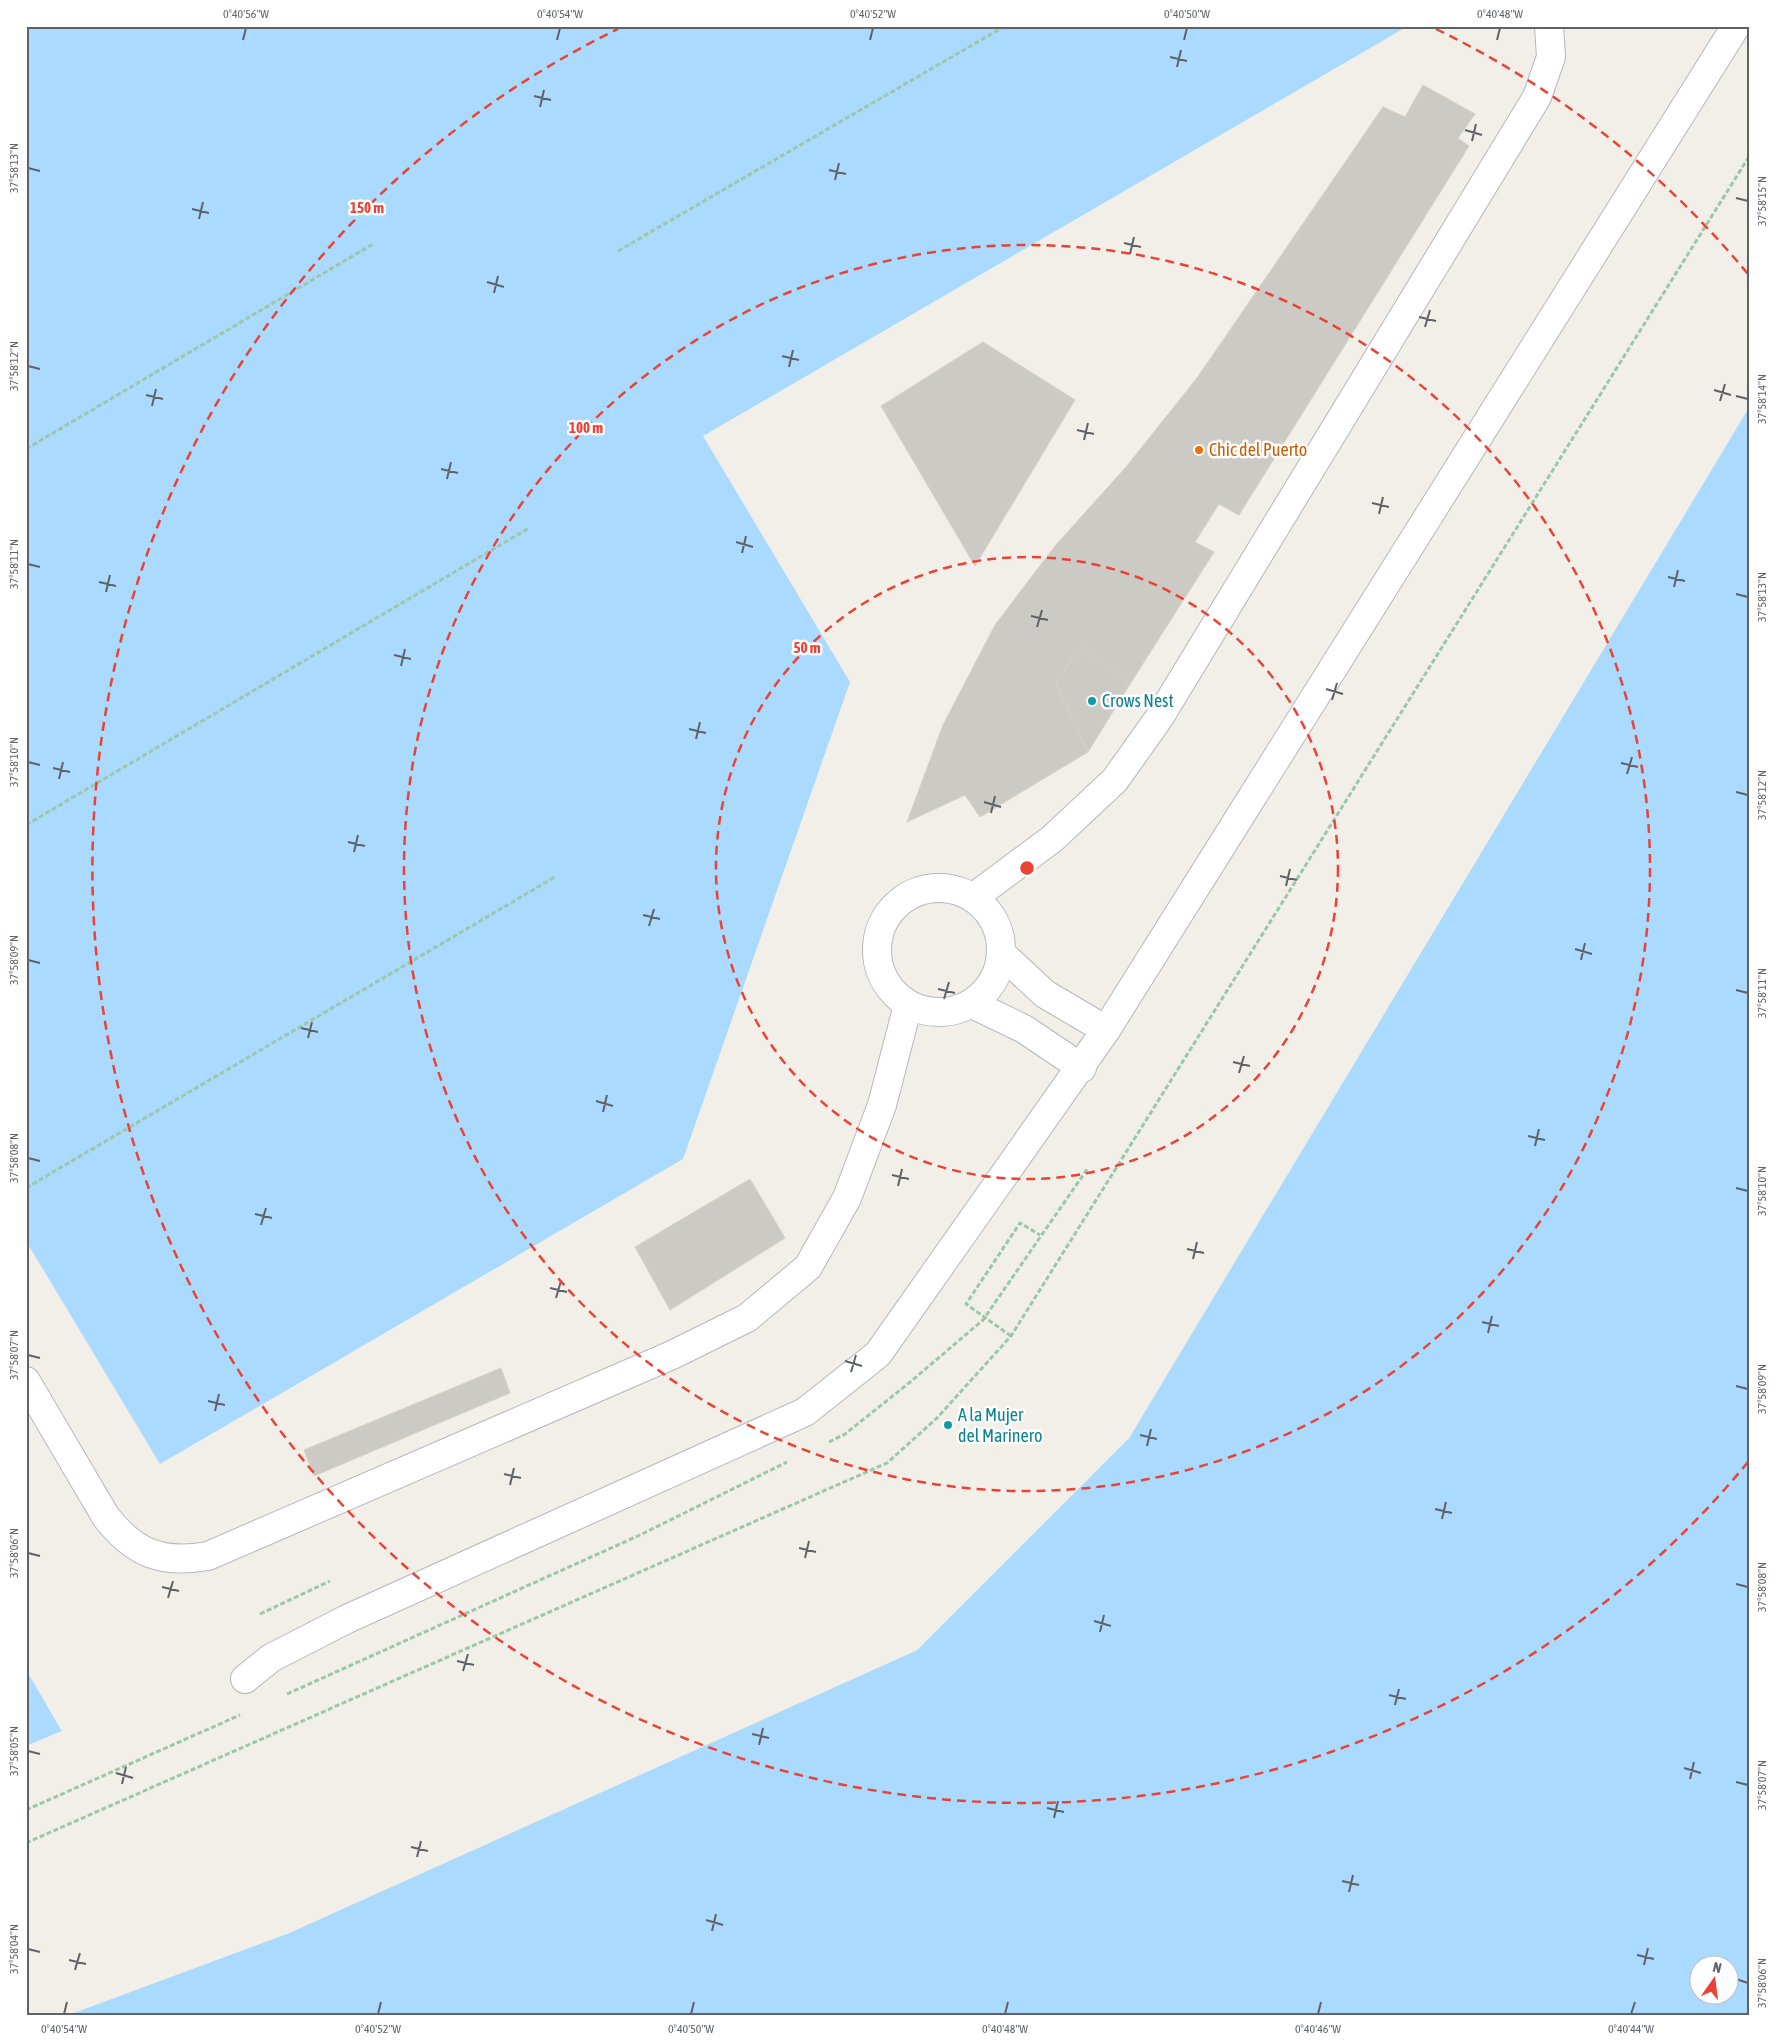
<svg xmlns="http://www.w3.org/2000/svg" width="1776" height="2042" font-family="'Asap Condensed',sans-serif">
<rect width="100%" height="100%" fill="#f1efe8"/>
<g fill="#aadaff" fill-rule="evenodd">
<path d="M26,26H1408L703,436L850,682L683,1159L160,1464L26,1241Z"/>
<path d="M1750,406V2016H66L289,1933L917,1650L1129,1438ZM1698,1964H1728V1994H1698Z"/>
<path d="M26,1670L62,1731L26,1746Z"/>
</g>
<g fill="#f1efe8">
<path d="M1750,403L1129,1438L917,1650L289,1933L64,2016L289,1930L915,1648L1127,1436Z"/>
<path d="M49,1703L65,1732L26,1749V1746L62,1731L46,1704Z"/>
</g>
<g fill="#cccac5" stroke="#d6d1c6">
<path d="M1423,85L1475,114L1458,138L1469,146L1239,515L1219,504L1195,542L1214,552L1130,684L1080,647L1056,683L1088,752L980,817L965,795L907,822L943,725L995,625L1055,546L1126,467L1197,378L1383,107L1405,117Z"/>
<path d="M983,342L1075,400L975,566L881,406Z"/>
<path d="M1080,647L1130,684L1088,752L1056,683Z"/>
<path d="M750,1179L785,1238L670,1310L635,1247Z"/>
<path d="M501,1368L510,1393L314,1476L304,1450Z"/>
</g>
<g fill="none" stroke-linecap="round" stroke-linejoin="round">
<defs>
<g id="minor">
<circle cx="939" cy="950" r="62"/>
<path d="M974,897L1052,839L1115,780L1159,718L1537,97L1551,57L1549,26"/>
<path d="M1003,955L1045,994L1106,1030"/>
<path d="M972,1004L1024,1029L1082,1068"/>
<path d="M26,1381L106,1517C135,1554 162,1564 208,1556L672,1355L747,1318L808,1267L847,1198L882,1105L908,1005"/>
<path d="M245,1679L271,1658L347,1619L805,1412L878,1354L1106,1030L1736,26"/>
</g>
</defs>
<use href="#minor" stroke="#b5b8bc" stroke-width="30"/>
<g stroke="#9cc7a9" stroke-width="3" stroke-dasharray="5 2.5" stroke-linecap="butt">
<path d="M618,251L1005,26"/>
<path d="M26,449L373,244"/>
<path d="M26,825L529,528"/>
<path d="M26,1188L555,877"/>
<path d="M1011,1336L966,1304L1020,1223L1040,1235"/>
<path d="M829,1442L845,1434L909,1383L983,1320L1088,1168"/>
<path d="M260,1614L330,1581"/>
<path d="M287,1694L640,1535L787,1462"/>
<path d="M26,1810L240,1715"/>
<path d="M26,1843L887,1463L937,1418L1011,1336L1750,155"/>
</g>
<use href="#minor" stroke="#fff" stroke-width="28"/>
</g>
<path fill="none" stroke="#5f6368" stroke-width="2" d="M243,40L246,28M557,40L560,28M870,40L873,28M1184,40L1187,28M1497,40L1500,28M1170,57L1187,61M1177,67L1181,50M534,96L551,100M540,107L544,90M1465,130L1482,135M1472,141L1476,124M28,168L40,171M829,170L846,174M835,180L839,163M1736,198L1748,201M192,209L209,213M199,219L203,202M1124,243L1141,247M1130,254L1134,237M487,282L504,287M494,293L498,276M1419,317L1436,321M1425,327L1430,310M782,356L799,360M28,366L40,369M789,367L793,350M1714,390L1731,395M146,395L163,399M1736,396L1748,399M1720,401L1725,384M152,406L156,389M1077,430L1094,434M1084,440L1088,423M441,469L458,473M447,479L451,462M1372,503L1389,507M1379,514L1383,497M736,542L753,547M742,553L746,536M28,564L40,567M1668,577L1685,581M99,582L116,586M1674,587L1678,570M106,592L110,575M1736,594L1748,597M1031,616L1048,620M1037,627L1042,610M394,655L411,659M401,666L405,649M1326,689L1343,694M1332,700L1337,683M689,729L706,733M696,739L700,722M28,762L40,765M1621,763L1638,767M53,768L70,772M1627,774L1632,757M59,779L63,762M1736,792L1748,795M984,802L1001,807M991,813L995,796M348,842L365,846M354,852L358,835M1280,876L1297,880M1286,886L1290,869M643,915L660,919M649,926L654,909M1575,949L1592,954M28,960L40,963M1581,960L1585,943M938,989L955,993M1736,990L1748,993M944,999L949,982M301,1028L318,1032M308,1038L312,1022M1233,1062L1250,1066M1239,1073L1244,1056M596,1101L613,1106M603,1112L607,1095M1528,1136L1545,1140M1535,1146L1539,1129M28,1158L40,1161M892,1175L909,1179M898,1186L902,1169M1736,1188L1748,1191M255,1214L272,1218M261,1225L266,1208M1187,1249L1204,1253M1193,1259L1197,1242M550,1288L567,1292M556,1298L561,1281M1482,1322L1499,1326M1488,1333L1492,1316M28,1355L40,1358M845,1361L862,1366M851,1372L856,1355M1736,1386L1748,1389M208,1401L225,1405M215,1411L219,1394M1140,1435L1157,1439M1147,1446L1151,1429M504,1474L521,1478M510,1485L514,1468M1435,1509L1452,1513M1442,1519L1446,1502M799,1548L816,1552M28,1553L40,1556M805,1558L809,1541M1736,1584L1748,1587M162,1587L179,1591M168,1598L173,1581M1094,1621L1111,1626M1100,1632L1104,1615M457,1661L474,1665M463,1671L468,1654M1389,1695L1406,1699M1395,1705L1399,1689M752,1734L769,1738M759,1745L763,1728M28,1751L40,1754M1684,1768L1701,1773M116,1773L133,1778M1690,1779L1694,1762M1736,1782L1748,1785M122,1784L126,1767M1047,1808L1064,1812M1054,1818L1058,1801M411,1847L428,1851M417,1857L421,1841M1342,1881L1359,1885M1349,1892L1353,1875M706,1920L723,1925M712,1931L716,1914M28,1949L40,1952M1637,1955L1654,1959M69,1960L86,1964M1644,1965L1648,1948M75,1970L80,1953M1736,1979L1748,1983M64,2014L67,2002M378,2014L381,2002M691,2014L694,2002M1005,2014L1008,2002M1318,2014L1321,2002M1631,2014L1635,2002"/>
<g fill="none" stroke="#ea4335" stroke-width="2.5" stroke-dasharray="9 6">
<circle cx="1027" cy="868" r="311"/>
<circle cx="1027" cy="868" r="623"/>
<path d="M1748 1462A934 934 0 1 1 618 29M1436 29A934 934 0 0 1 1748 274"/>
</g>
<circle fill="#e8710a" stroke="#fff" stroke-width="2" cx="1199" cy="450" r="5"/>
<g fill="#0f9aa8" stroke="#fff" stroke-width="2">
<circle cx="1092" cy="701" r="5"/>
<circle cx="948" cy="1425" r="5"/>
</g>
<g text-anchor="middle" stroke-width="5" stroke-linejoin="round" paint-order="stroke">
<g font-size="18" fill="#c56008" stroke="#fff" text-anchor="start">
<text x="1209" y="456">Chic del Puerto</text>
</g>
<g font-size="18" fill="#0d838f" stroke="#fff" text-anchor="start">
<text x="1102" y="707">Crows Nest</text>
<text x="958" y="1421">A la Mujer<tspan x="958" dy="21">del Marinero</tspan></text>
</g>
</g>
<circle cx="1027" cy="868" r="8" fill="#ea4335" stroke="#fff" stroke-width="2.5"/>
<g font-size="15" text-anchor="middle" font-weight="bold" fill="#ea4335" stroke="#fff" stroke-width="5" stroke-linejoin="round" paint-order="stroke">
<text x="367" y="213">150 m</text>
<text x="586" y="433">100 m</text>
<text x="807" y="653">50 m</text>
</g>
<rect width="1776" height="2042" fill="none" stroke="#ffffff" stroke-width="55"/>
<g transform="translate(1714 1980) rotate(14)"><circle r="24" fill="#ffffff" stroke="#bfc1c3"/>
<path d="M0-4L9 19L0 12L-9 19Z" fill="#ea4335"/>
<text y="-8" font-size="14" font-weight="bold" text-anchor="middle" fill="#5f6368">N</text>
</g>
<rect x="28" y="28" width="1720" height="1986" fill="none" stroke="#5f6368" stroke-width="2"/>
<g font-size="12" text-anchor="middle" fill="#5f6368">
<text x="246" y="18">0°40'56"W</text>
<text x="560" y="18">0°40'54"W</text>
<text x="873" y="18">0°40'52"W</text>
<text x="1187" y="18">0°40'50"W</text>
<text x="1500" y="18">0°40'48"W</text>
<text transform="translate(14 168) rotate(-90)" y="4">37°58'13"N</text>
<text transform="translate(1762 201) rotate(-90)" y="4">37°58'15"N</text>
<text transform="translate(14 366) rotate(-90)" y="4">37°58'12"N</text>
<text transform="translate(1762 399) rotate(-90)" y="4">37°58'14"N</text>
<text transform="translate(14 564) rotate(-90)" y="4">37°58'11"N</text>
<text transform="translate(1762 597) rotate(-90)" y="4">37°58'13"N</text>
<text transform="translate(14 762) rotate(-90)" y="4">37°58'10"N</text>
<text transform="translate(1762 795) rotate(-90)" y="4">37°58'12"N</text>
<text transform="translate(14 960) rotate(-90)" y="4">37°58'09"N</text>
<text transform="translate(1762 993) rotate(-90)" y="4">37°58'11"N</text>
<text transform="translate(14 1158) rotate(-90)" y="4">37°58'08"N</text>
<text transform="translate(1762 1191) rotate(-90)" y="4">37°58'10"N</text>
<text transform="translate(14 1355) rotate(-90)" y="4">37°58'07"N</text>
<text transform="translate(1762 1389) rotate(-90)" y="4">37°58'09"N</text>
<text transform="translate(14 1553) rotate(-90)" y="4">37°58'06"N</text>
<text transform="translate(1762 1587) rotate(-90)" y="4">37°58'08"N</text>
<text transform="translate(14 1751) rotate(-90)" y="4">37°58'05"N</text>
<text transform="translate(1762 1785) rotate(-90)" y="4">37°58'07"N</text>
<text transform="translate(14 1949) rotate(-90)" y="4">37°58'04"N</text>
<text transform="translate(1762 1983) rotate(-90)" y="4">37°58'06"N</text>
<text x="64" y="2033">0°40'54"W</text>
<text x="378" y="2033">0°40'52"W</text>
<text x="691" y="2033">0°40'50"W</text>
<text x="1005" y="2033">0°40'48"W</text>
<text x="1318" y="2033">0°40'46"W</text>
<text x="1631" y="2033">0°40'44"W</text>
</g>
</svg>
